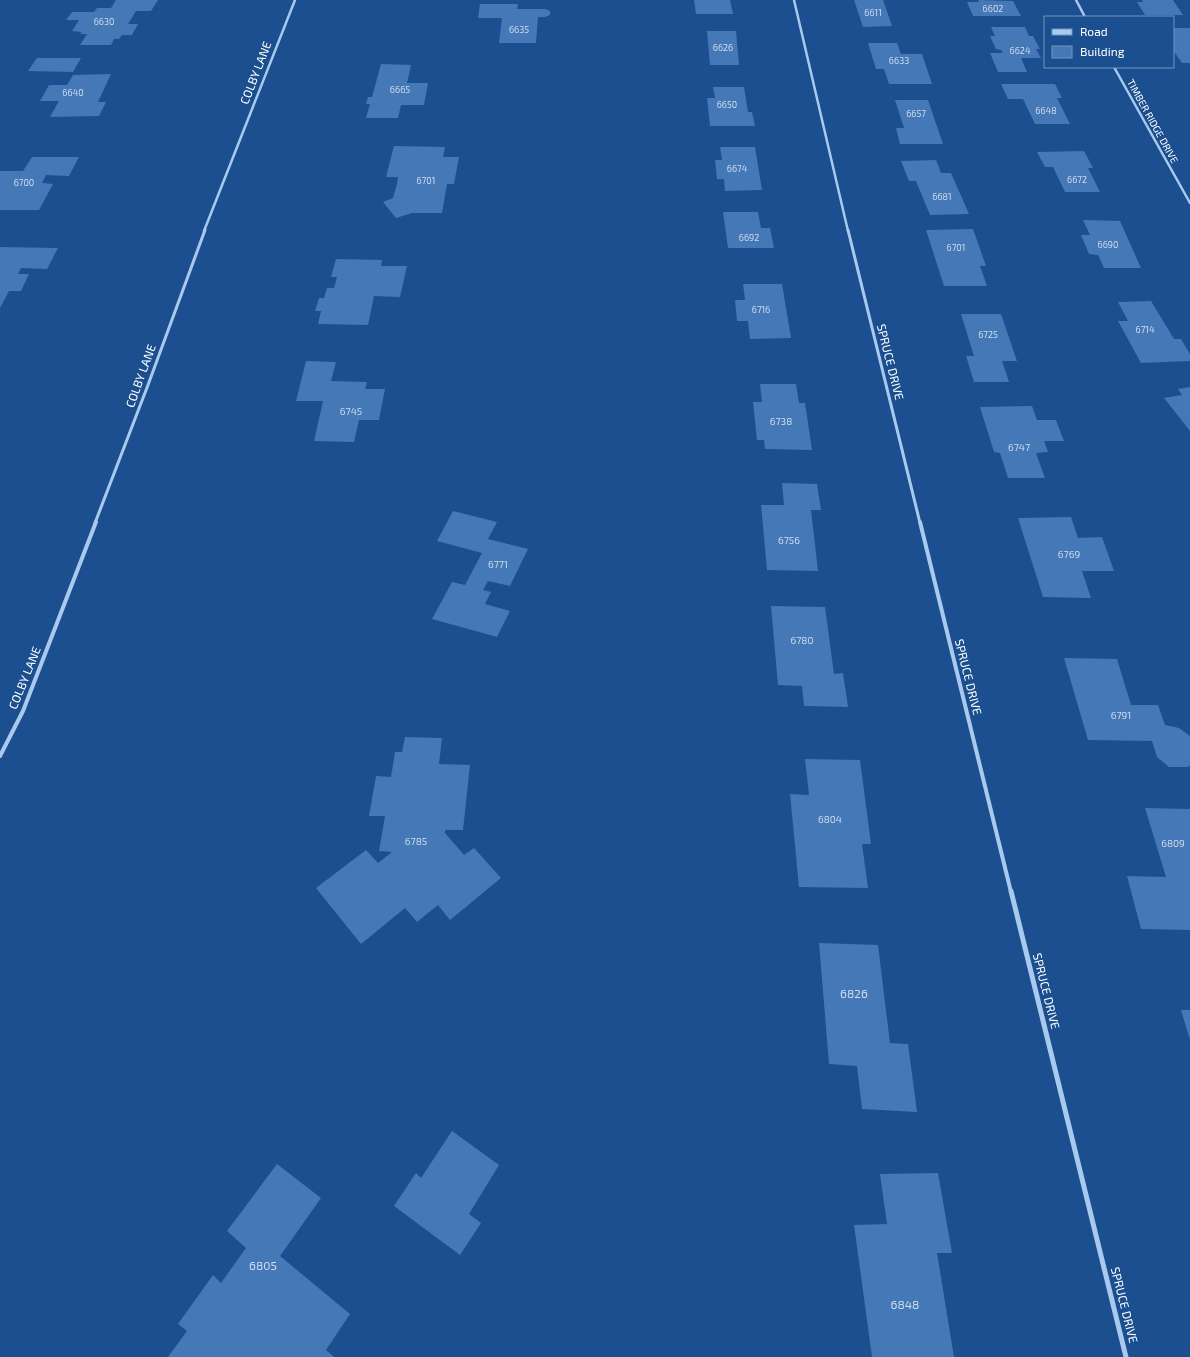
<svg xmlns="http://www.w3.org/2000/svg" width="1190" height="1357" font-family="'Exo 2',sans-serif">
<rect width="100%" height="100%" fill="#1b4f8f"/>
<g fill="#4478b7">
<path d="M116,0H158L151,11H136L128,24H138L132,35H122L119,39H114L111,45H80L87,34H80L82,32L72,31L79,20H66L72,12H94L97,8H111Z"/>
<path d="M694,0H730L733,14H696Z"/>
<path d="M854,0H883L892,26L863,27Z"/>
<path d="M978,0L1013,1L1021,16H973L967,2H979Z"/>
<path d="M1142,0H1173L1183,15H1145L1137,2H1143Z"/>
<path d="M480,4H518L517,9H545L550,11V15L545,17H538L536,43H499L502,18H478Z"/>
<path d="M991,27H1025L1029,36H1033L1040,49H1036L1041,58H1021L1027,72H998L990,53H1003L1001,50L996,49L990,36H995Z"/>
<path d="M1173,28H1190V63H1182L1173,50Z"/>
<path d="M707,31H736L739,65H710Z"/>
<path d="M868,43H897L901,54H922L932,84H889L884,69H876Z"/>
<path d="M37,58H81L73,72L28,71Z"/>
<path d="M381,64L411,65L407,83H428L424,105H401L398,118H366L370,104H366L368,97H372Z"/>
<path d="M111,74L98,102H106L99,116L50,117L59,101H40L49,85H67L73,75Z"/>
<path d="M1001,84H1055L1062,98H1057L1070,124H1035L1023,99H1008Z"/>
<path d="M713,87H744L748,112H752L755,126H710L707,98H715Z"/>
<path d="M895,100H928L943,144H900L896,128H904Z"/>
<path d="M394,146L445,147L443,157H459L454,184H447L442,213H412L396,218L383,202L393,198L397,184L398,177H386Z"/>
<path d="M720,147H755L762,190L725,191L724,179H717L715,160H722Z"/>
<path d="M1084,151L1093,168H1088L1100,192H1065L1053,167H1045L1037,152Z"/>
<path d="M32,157H79L69,176L46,175L42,183L53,184L39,210H0V171H23Z"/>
<path d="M936,160L941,173H951L969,214L930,215L916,181H909L901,161Z"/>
<path d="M723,212H758L761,228H770L774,248H728Z"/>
<path d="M1083,220L1120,221L1141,268H1104L1098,255L1089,254L1081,235H1090Z"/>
<path d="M973,229L986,266H980L987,286H944L926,230Z"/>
<path d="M0,247L58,248L47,269L21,268L18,274H29L21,291H9L0,308Z"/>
<path d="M336,259L382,260L381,266H407L400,297L374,296L368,325L318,324L321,311H315L319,298H324L327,288H334L337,277H331Z"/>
<path d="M743,284H782L791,338L750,339L748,321H737L735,300H745Z"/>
<path d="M1151,301L1174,339H1181L1190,354V361L1141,363L1118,321H1128L1118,302Z"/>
<path d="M961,314H1001L1017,361H1002L1009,382H974L966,356H974Z"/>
<path d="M306,361L336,362L331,381L367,382L365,389H385L379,420H359L354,442L314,441L323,401H296Z"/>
<path d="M760,384H796L799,403H805L812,450L765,449L764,440H757L753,402H762Z"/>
<path d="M1190,387V431L1164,398L1182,395L1178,389Z"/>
<path d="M1032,406L1037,420H1056L1064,441H1044L1048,452L1036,453L1045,478H1008L1000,453L994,452L980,407Z"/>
<path d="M782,483L817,484L821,510H811L818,571L767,570L761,505H784Z"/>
<path d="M453,511L497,522L488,539L528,549L510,586L488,581L483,590L491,592L485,604L510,611L497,637L432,619L452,582L465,585L482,553L437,541Z"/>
<path d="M1071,517L1078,538L1102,537L1114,571H1082L1091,598L1043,597L1018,518Z"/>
<path d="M771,606L825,607L834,674L843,673L848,707L804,706L802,686L778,685Z"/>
<path d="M1064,658L1117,659L1131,705H1158L1165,725L1179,728L1190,736V765L1188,767H1169L1157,757L1152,741L1088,740Z"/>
<path d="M405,737L442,738L439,764L470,765L463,830H445V833L464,855L474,848L501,878L450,920L438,905L417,922L405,908L361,944L316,888L366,850L378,863L392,852L379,851L385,816H369L376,776L391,777L395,752H402Z"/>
<path d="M805,759L860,760L871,844H862L868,888L799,887L790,794L809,795Z"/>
<path d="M1145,808L1190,809V930L1141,929L1127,876L1166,877Z"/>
<path d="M819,943L878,945L890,1043L908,1044L917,1112L862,1109L857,1066L829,1064Z"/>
<path d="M1181,1010H1190V1040Z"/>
<path d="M452,1131L499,1165L469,1214L481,1223L460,1255L394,1206L416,1173L421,1178Z"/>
<path d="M277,1164L321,1198L280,1256L350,1314L326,1350L334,1357H168L187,1331L178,1324L213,1275L221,1283L246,1248L227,1231Z"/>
<path d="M938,1173L952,1253H937L954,1357H872L854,1225L887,1224L880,1174Z"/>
</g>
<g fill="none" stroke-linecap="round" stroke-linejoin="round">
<g stroke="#a9c9ee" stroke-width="2.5">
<path d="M794,0L848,231"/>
<path d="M1076,0L1085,17"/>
<path d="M1114,67L1190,203"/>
<path d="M204,231L295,0"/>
</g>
<g stroke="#a9c9ee" stroke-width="3">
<path d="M848,230L920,523"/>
<path d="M95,523L148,385L205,230"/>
</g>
<g stroke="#a9c9ee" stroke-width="4">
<path d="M920,522L1011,892"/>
<path d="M0,756L23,711L96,522"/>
</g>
<path stroke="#a9c9ee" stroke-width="5" d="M1011,891L1126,1357"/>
</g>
<g text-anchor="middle" stroke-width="3" stroke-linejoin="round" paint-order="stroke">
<g font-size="9" fill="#d0dded">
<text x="993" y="12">6602</text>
<text x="873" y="16">6611</text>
<text x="104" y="25">6630</text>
<text x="519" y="33">6635</text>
<text x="723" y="51">6626</text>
<text x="1020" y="54">6624</text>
<text x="899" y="64">6633</text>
<text x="400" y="93">6665</text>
<text x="73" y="96">6640</text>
<text x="727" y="108">6650</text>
<text x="1046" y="114">6648</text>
<text x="916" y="117">6657</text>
<text x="737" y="172">6674</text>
<text x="1077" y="183">6672</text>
<text x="426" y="184">6701</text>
<text x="24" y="186">6700</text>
<text x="942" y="200">6681</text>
<text x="749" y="241">6692</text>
<text x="1108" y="248">6690</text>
<text x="956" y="251">6701</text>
<text x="761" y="313">6716</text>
<text x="1145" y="333">6714</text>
<text x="988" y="338">6725</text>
</g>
<g font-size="10" fill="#fff" stroke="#1b4f8f">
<text transform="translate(1153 121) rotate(61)" y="4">TIMBER RIDGE DRIVE</text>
</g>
<g font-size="10" fill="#d0dded">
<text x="351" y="415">6745</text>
<text x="781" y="425">6738</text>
<text x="1019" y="451">6747</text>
<text x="789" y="544">6756</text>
<text x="1069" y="558">6769</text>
<text x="498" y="568">6771</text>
<text x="802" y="644">6780</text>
<text x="1121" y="719">6791</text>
<text x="830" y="823">6804</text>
<text x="416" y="845">6785</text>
<text x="1173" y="847">6809</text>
</g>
<g font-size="12" fill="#fff" stroke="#1b4f8f">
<text transform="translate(256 73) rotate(-69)" y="4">COLBY LANE</text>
<text transform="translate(890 362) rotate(76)" y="4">SPRUCE DRIVE</text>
<text transform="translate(141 376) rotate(-70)" y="4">COLBY LANE</text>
<text transform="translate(968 677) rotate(76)" y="4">SPRUCE DRIVE</text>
<text transform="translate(25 678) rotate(-68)" y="4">COLBY LANE</text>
<text transform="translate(1046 991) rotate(76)" y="4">SPRUCE DRIVE</text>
<text transform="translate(1124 1305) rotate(76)" y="4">SPRUCE DRIVE</text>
</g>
<g font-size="12" fill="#d0dded">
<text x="854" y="998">6826</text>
<text x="263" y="1270">6805</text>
<text x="905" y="1309">6848</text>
</g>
</g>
<rect x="1044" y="16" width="130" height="52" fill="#1b4f8f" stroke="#7695bc"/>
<rect x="1052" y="29" width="20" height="6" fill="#a9c9ee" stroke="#7695bc"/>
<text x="1080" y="36" font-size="12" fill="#ffffff">Road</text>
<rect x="1052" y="46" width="20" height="12" fill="#4478b7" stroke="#7695bc"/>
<text x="1080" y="56" font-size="12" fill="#ffffff">Building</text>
</svg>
